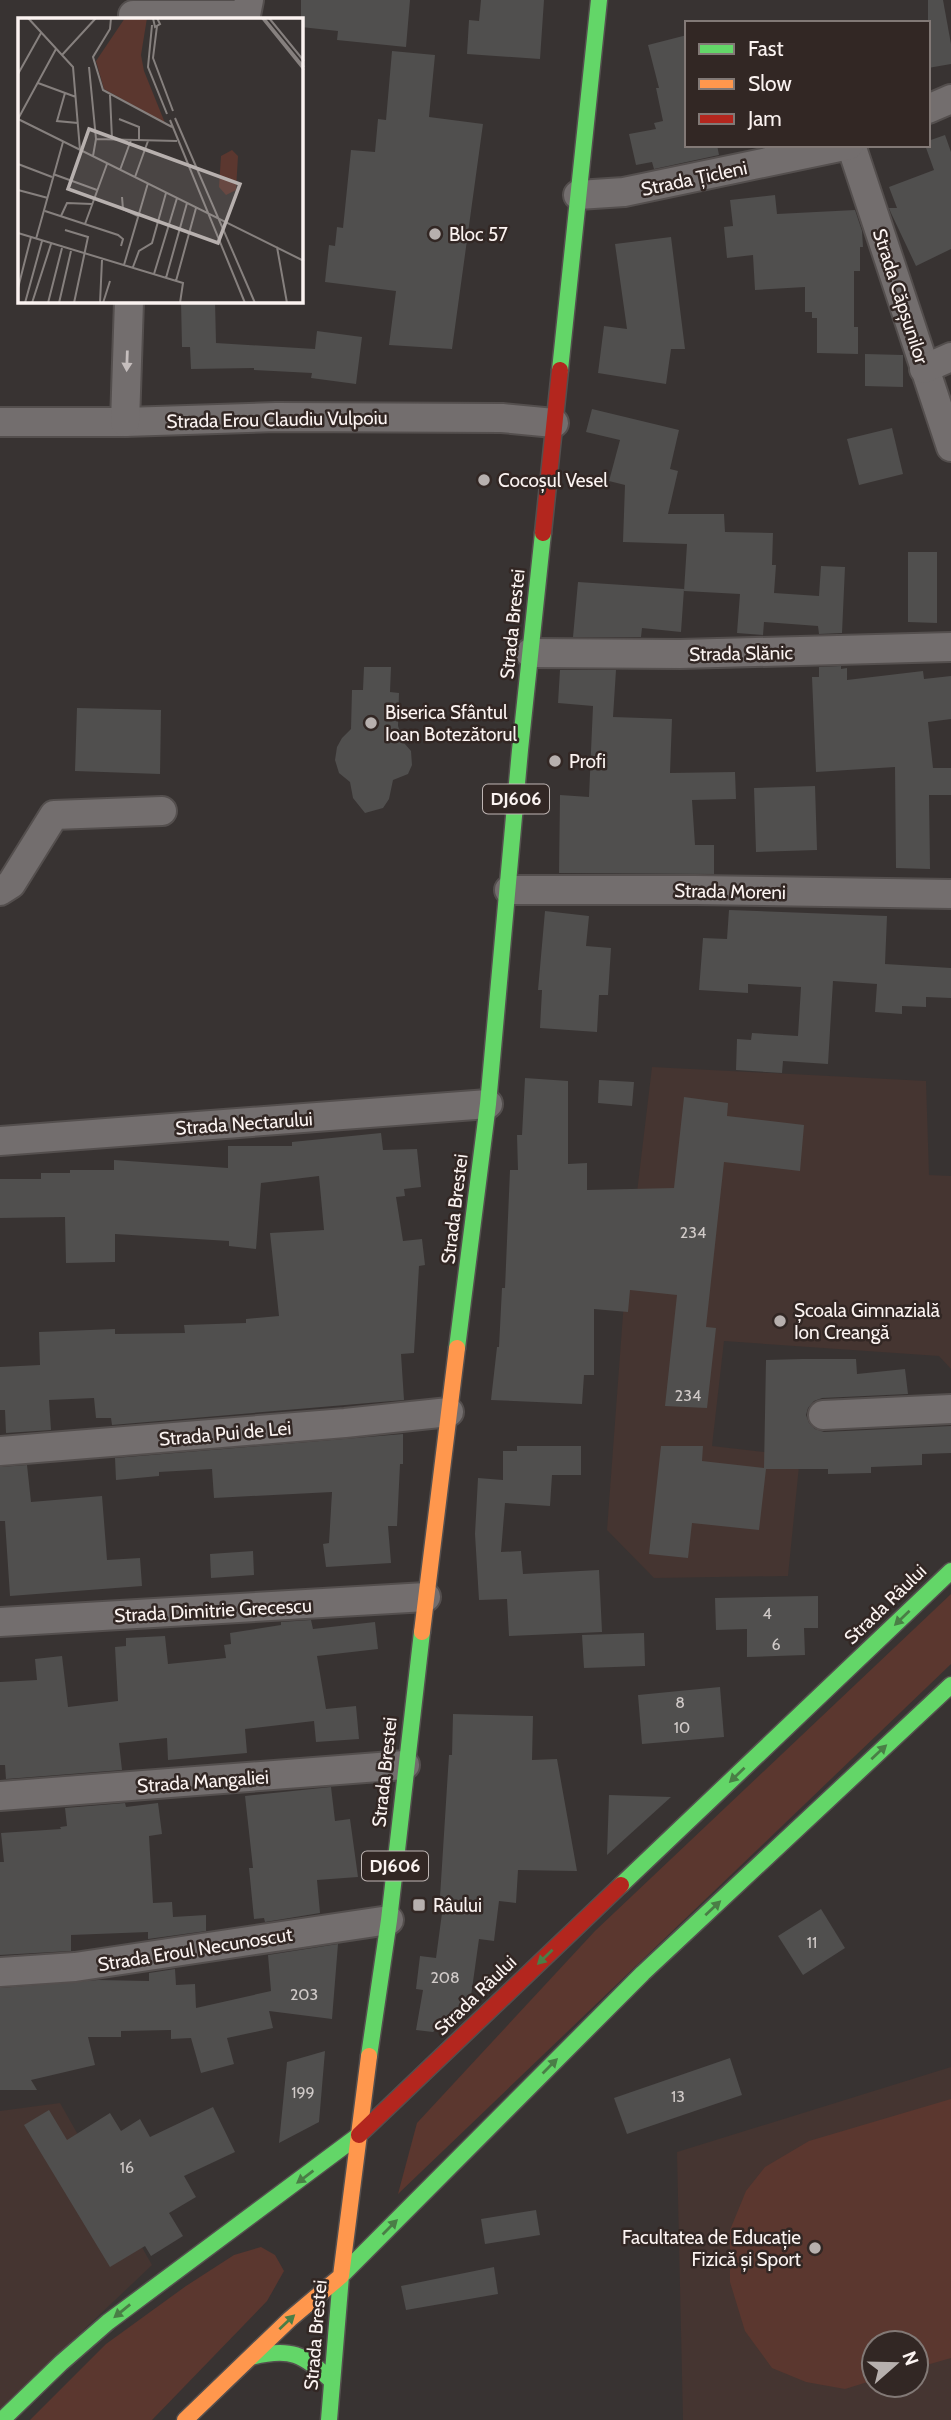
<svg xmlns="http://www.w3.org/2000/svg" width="951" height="2420" font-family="Cabin,sans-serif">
<rect width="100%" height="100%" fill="#383332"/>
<g fill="#453531" fill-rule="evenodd">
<path d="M652,1067L926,1081L929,1175L951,1176V1369L939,1356L724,1341L712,1446L800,1456L788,1576L654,1578L607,1530L624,1301Z"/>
<path d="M951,2067V2420H683L677,2152ZM874,2343H916V2385H874Z"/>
<path d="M60,2103L152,2265L0,2409V2111Z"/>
</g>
<g fill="#5b372f">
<path d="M951,1594V1664L398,2194L417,2123L595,1931Z"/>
<path d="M951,2099V2358L916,2368V2343H874V2380L845,2389L806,2382L772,2368L745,2331L730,2282V2230L746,2191L765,2167L809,2141Z"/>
<path d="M261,2247L275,2255L284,2271L267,2301L152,2420H30L106,2344L186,2286L234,2255Z"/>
</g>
<g fill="#504f4e">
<path d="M301,0H410L406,47L337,40L338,31L301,27Z"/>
<path d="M481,0H544L540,59L467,54L469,20L479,21Z"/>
<path d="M928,0H943L951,44V64L928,68Z"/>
<path d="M687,35V145H717L719,155L654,169L652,162L636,165L629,134L656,129L654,123L663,121L656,88H659L648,45Z"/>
<path d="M392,51L435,55L429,117L483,124L452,349L389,345L396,291L325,282L329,245L335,246L337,227L343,228L351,150L375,152L378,119L386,120Z"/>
<path d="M945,135L951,152V249L916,266L891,213L889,208H897L889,187L934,170L925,145H928V141Z"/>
<path d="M775,195L777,214L855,210L862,231L863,247H860V271H854V327H858V354L817,353V318H812V312H805V287L755,290L753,255L727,258L724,227L733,226L730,200Z"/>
<path d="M671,237L685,349H671L666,384L598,373L604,326L627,329L615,244Z"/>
<path d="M181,301H215L216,343L315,349L317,331L362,337L356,384L311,378L312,373L254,370V368L191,369L190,347H182Z"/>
<path d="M865,354L903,355V387L865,386Z"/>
<path d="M592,409L679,430L670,469L678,471L668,514H724L725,532L773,533L772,565H776L774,593L819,596L821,566L845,567L842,633L819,634L818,626L764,622L763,635L737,633L740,594L684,591L687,544L623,542L625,485L609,481L620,440L586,432Z"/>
<path d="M892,428L903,474L859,485L847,439Z"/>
<path d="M908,552H937V623L908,622Z"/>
<path d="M578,582L684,589L681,632L642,628L641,637H573Z"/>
<path d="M841,666V669L847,668V680L923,671L924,679L951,676V719L928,722L933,768H951V795H929L930,869L896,868L895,767L816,772L812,677H819V667Z"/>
<path d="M364,667H391L390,692L399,693L398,726L404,743L411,751L412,765L408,774L393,780L389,799L383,808L365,813L353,798L350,782L339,773L335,760L337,747L342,738L351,729L352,690H363Z"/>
<path d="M560,670H616L613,717L672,719L670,773L735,772L736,799L692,800L695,845H714V874L559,873L560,795L589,797L593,706L558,703Z"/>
<path d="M77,708L161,710L160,774L75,771Z"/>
<path d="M815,786L817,850L756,852L754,788Z"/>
<path d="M729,910L887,916L885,964L951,968V998L926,997V1007L902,1006V1014L875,1012L877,984L833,981L828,1064L783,1061L782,1073L736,1070L737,1039L751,1040L752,1033L798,1036L801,987L748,984V993L699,990L703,938L727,939Z"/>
<path d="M545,911L589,916L586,946L611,948L608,995H599L597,1032L540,1028L542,990H538Z"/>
<path d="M525,1078L568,1081V1164L587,1163V1190L674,1188L684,1097L728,1103L727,1116L804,1125L800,1171L724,1162L706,1327L716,1328L707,1408L665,1406L677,1295L630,1290L628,1312L594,1309V1375H584L582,1404L491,1400L497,1347H499L502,1288H505L510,1170H518L517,1135H522Z"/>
<path d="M599,1080L634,1082L632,1106L598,1103Z"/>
<path d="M381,1133L383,1150L417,1149L421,1187L404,1189L405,1196L396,1197L403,1241L422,1239L425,1265L419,1266L414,1353L401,1354L404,1400L112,1425L111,1418H96L94,1398L49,1400L51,1430L6,1433L5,1410H0V1367L40,1365L39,1332L115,1329V1334L185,1333L184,1325L246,1323V1319L279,1316L270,1233L324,1230L319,1176L261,1183L256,1249L229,1246V1241L115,1234V1262L66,1263L65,1217L0,1218V1179H41V1173H70V1170H114V1160L228,1168V1146H292V1142Z"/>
<path d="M802,1359H856L857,1374L905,1369L908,1394L822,1398L814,1401L808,1408L806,1415L809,1423L815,1429L824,1432L951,1426V1453L922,1454V1465L871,1467V1473L828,1474V1469H766L759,1530L692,1523L688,1558L649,1554L661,1446H703L702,1461L764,1468L766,1360Z"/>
<path d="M403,1434V1464H400L397,1526H388L391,1563L326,1567L323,1544L329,1543L332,1492L214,1498L212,1469L159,1472V1476L116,1480L115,1458Z"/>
<path d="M517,1446H581V1475H552L550,1506L505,1503L501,1552L521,1551L523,1574L599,1570L602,1632L509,1636L507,1599L479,1600L475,1534L478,1478L503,1480V1451H517Z"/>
<path d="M27,1465L31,1502L102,1496L107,1560L140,1558L142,1586L10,1596L5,1521H0V1467Z"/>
<path d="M253,1551L254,1575L211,1578L210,1554Z"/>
<path d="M818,1596V1628H804L805,1655L747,1657V1629L716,1630L715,1598Z"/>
<path d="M311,1620L313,1629L375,1622L378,1649L317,1656L326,1709L356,1706L359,1739L316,1742L314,1721L245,1729L247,1753L168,1760L167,1738L119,1743L122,1770L6,1779L5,1765H0V1682L37,1680L35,1659L62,1656L68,1707L118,1701L115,1647L126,1646V1638L165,1636L168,1664L226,1658L224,1645L231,1644L230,1633L281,1625V1622Z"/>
<path d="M644,1633L645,1666L584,1668L582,1635Z"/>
<path d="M720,1687L724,1737L642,1744L638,1695Z"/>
<path d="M453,1714L533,1716L532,1760L557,1759L577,1871L518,1870L516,1903L499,1901L494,1941L479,1939L471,1996L433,2032L416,2030L423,1990L416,1989L420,1956L436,1958L444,1898L440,1897L449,1755H452Z"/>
<path d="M331,1787L335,1821L350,1819L358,1877L317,1880L320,1913L265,1922L264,1918L254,1919L249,1868H253L245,1796Z"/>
<path d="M609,1795L671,1797L607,1855Z"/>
<path d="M125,1803L126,1807L158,1803L162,1834L149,1836L153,1903L172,1902L173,1917L206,1915V1931L148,1939V1932L71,1935V1951L0,1955V1862H4L1,1833L61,1829L60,1827L67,1826L65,1808Z"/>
<path d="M821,1909L845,1948L803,1975L778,1936Z"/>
<path d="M338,1944L332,2019L269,2011L273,2028L227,2038L234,2064L201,2073L191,2038L171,2039V2030L121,2031V2037H88L95,2065L31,2080L37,2090H0V1988L98,1980L149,1981V1973L175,1969L176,1985L195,1984L196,2008L271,1991L268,1955Z"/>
<path d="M325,2051L319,2122L279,2143L287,2062Z"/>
<path d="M730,2058L742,2095L627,2134L614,2098Z"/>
<path d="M213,2107L235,2152L184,2176L196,2197L169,2213L183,2236L151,2256L145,2246L110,2267L24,2125L49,2110L67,2140L110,2113L121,2131L140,2119L150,2137Z"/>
<path d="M536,2210L540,2235L485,2244L481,2219Z"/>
<path d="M494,2267L498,2294L406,2310L401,2286Z"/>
</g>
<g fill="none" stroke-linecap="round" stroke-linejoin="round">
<defs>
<g id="street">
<path d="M133,15H246L249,0"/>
<path d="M928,109L951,99"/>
<path d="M851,145L951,447"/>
<path d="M578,195L624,192L849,145"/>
<path d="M924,369L951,357"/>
<path d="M0,422H125L276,417L502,418L554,423"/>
<path d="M125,422L129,301"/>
<path d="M530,653L680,654L951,647"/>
<path d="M509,890H696L951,894"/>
<path d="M0,891L11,884L54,815L162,811"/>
<path d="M0,1141L488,1104"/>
<path d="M823,1415L951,1409"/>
<path d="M0,1451L345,1423L449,1412"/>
<path d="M0,1622L426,1597"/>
<path d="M0,1796L405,1765"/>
<path d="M0,1972L75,1967L389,1920"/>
</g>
<g id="fast">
<path d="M560,370L599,0"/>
<path d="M457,1348L488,1104L520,750L543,533"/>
<path d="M621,1885L951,1571"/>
<path d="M369,2056L389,1920L422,1632"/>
<path d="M251,2357C291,2347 303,2354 332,2381"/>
<path d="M2,2420L61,2363L108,2322L359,2135"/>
<path d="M329,2420L341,2276L643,1973L951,1685"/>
</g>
<g id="slow">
<path d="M422,1632L457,1348"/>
<path d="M185,2420L290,2319L341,2276L369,2056"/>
</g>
<g id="jam">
<path d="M543,533L560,370"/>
<path d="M359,2135L621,1885"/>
</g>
</defs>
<use href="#street" stroke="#544f4e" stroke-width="32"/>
<use href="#fast" stroke="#544f4e" stroke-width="19"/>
<use href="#slow" stroke="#544f4e" stroke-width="19"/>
<use href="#jam" stroke="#544f4e" stroke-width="19"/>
<use href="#street" stroke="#736e6e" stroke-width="28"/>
<use href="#fast" stroke="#63d668" stroke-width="16"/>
<use href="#slow" stroke="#ff974d" stroke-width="16"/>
<use href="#jam" stroke="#b3261e" stroke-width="16"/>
</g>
<defs><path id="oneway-solid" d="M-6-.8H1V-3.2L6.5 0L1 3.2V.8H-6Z" transform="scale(1.75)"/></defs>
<use fill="#c5bebd" href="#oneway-solid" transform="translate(127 361) rotate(92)"/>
<g fill="#4a7e46">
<use href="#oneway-solid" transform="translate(902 1618) rotate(136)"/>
<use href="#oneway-solid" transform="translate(879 1752) rotate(-43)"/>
<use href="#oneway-solid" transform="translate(737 1775) rotate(136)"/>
<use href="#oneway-solid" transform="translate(713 1908) rotate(-43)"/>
<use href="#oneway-solid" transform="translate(545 1957) rotate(136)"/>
<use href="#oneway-solid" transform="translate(550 2066) rotate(-45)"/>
<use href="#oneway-solid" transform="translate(305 2177) rotate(143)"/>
<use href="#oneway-solid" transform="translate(390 2227) rotate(-45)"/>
<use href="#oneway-solid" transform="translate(122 2311) rotate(141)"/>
<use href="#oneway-solid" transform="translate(287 2322) rotate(-43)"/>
</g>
<g fill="#b7b0ae" stroke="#322724" stroke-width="2.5">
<circle cx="435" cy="234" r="7"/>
<circle cx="484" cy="480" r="7"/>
<circle cx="371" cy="723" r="7"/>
<circle cx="555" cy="761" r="7"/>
<circle cx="780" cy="1321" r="7"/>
<rect x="412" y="1898" width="14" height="14" rx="3.5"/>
<circle cx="815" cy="2248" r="7"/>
</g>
<g text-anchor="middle" stroke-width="5" stroke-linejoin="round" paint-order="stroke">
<g font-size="16" fill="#d0cac8">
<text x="693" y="1238">234</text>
<text x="688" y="1401">234</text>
<text x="767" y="1619">4</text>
<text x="776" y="1650">6</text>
<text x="680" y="1708">8</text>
<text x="682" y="1733">10</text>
<text x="812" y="1948">11</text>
<text x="445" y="1983">208</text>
<text x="304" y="2000">203</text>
<text x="303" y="2098">199</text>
<text x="678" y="2102">13</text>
<text x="127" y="2173">16</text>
</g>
<g fill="#322724" stroke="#bfb6b4" stroke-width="2">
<rect x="483" y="784.5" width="66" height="29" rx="5"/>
<rect x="362" y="1851.5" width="66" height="29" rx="5"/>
</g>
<g font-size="18" font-weight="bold" fill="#fbf3f1">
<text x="516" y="805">DJ606</text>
<text x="395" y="1872">DJ606</text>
</g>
<g font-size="19" fill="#fbf3f1" stroke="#322724">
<text transform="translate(694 178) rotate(-12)" y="7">Strada Țicleni</text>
<text transform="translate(901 296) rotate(72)" y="7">Strada Căpșunilor</text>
<text transform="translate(277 419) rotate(-1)" y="7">Strada Erou Claudiu Vulpoiu</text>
<text transform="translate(512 624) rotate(-84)" y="7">Strada Brestei</text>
<text transform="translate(741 653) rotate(-1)" y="7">Strada Slănic</text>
<text transform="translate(730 891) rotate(1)" y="7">Strada Moreni</text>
<text transform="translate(244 1123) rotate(-4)" y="7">Strada Nectarului</text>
<text transform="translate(454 1209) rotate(-83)" y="7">Strada Brestei</text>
<text transform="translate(225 1433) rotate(-5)" y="7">Strada Pui de Lei</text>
<text transform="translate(885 1604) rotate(-44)" y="7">Strada Râului</text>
<text transform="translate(213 1610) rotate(-3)" y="7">Strada Dimitrie Grecescu</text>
<text transform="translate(384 1772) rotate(-84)" y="7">Strada Brestei</text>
<text transform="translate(203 1781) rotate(-4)" y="7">Strada Mangaliei</text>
<text transform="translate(195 1949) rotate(-9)" y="7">Strada Eroul Necunoscut</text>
<text transform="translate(475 1995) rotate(-44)" y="7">Strada Râului</text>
<text transform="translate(315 2335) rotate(-85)" y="7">Strada Brestei</text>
</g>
<g font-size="19" fill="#fbf3f1" stroke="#322724" text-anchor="start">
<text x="449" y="241">Bloc 57</text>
<text x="498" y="487">Cocoșul Vesel</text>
<text x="385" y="719">Biserica Sfântul<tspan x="385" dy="22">Ioan Botezătorul</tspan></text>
<text x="569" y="768">Profi</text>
<text x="794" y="1317">Școala Gimnazială<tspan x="794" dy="22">Ion Creangă</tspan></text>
<text x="433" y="1912">Râului</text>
<text x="801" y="2244" text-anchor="end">Facultatea de Educație<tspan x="801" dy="22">Fizică și Sport</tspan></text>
</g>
</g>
<g transform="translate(18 18)">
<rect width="285" height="285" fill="#383332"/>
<path d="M107,0H129L123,37L126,53L147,105L86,71L78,43ZM214,132L220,138L218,172L208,177L201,169L203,138Z" fill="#5b372f"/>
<path fill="none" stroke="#86807e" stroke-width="2" d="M10,0L55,49L62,132M93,0L92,11L75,39L85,72L154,109M135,0L137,9L142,6L139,0M244,0L286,52M246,0L286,49M251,0L286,43M134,7L130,49L149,96M139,8L135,40L155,93M44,37L78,0M71,49L78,121L75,138M0,56L23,15M20,65L58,79M47,75L39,103L60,105M92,77L94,121M157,100L237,285M0,101L38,31M0,101L286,243M101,101L121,109V122M152,102L227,285M78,121L159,123M0,146L34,159M102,152L113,122M35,156L79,172M117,159L130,123M0,172L30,180M104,179L105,191L120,198M27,193L100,217L105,221L103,228M43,198L49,185L74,186M67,206L89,146M47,212L70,219L56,285M0,215L165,265L162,285M18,221L45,124M259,229L269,285M106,247L130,165M115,249L121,233L134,225L148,175M136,256L159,180M148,260L169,185M158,263L178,190M0,270L13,219M7,285L24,223M14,285L33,226M30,285L44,230M41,285L53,233M82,285L84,242M85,285L92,263"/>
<path fill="#b7b0ae" fill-opacity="0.15" stroke="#b7b0ae" stroke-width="3.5" d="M71,111L222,166L200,225L50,171Z"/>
<rect width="285" height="285" fill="none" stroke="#fbf3f1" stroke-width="3.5"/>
</g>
<rect x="685" y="21" width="245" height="126" fill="#322724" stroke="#827976" stroke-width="2"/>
<rect x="699" y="44" width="35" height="10" fill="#63d668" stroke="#827976" stroke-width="2"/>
<text x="748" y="56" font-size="21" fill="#fbf3f1">Fast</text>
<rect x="699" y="79" width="35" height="10" fill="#ff974d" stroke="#827976" stroke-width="2"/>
<text x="748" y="91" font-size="21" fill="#fbf3f1">Slow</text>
<rect x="699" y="114" width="35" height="10" fill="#b3261e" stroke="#827976" stroke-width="2"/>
<text x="748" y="126" font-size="21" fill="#fbf3f1">Jam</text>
<g transform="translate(895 2364) rotate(70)"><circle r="33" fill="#322724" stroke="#827976" stroke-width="2"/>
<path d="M0-5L12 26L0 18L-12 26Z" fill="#b7b0ae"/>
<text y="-10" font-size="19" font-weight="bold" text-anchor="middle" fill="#fbf3f1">N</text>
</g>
</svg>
